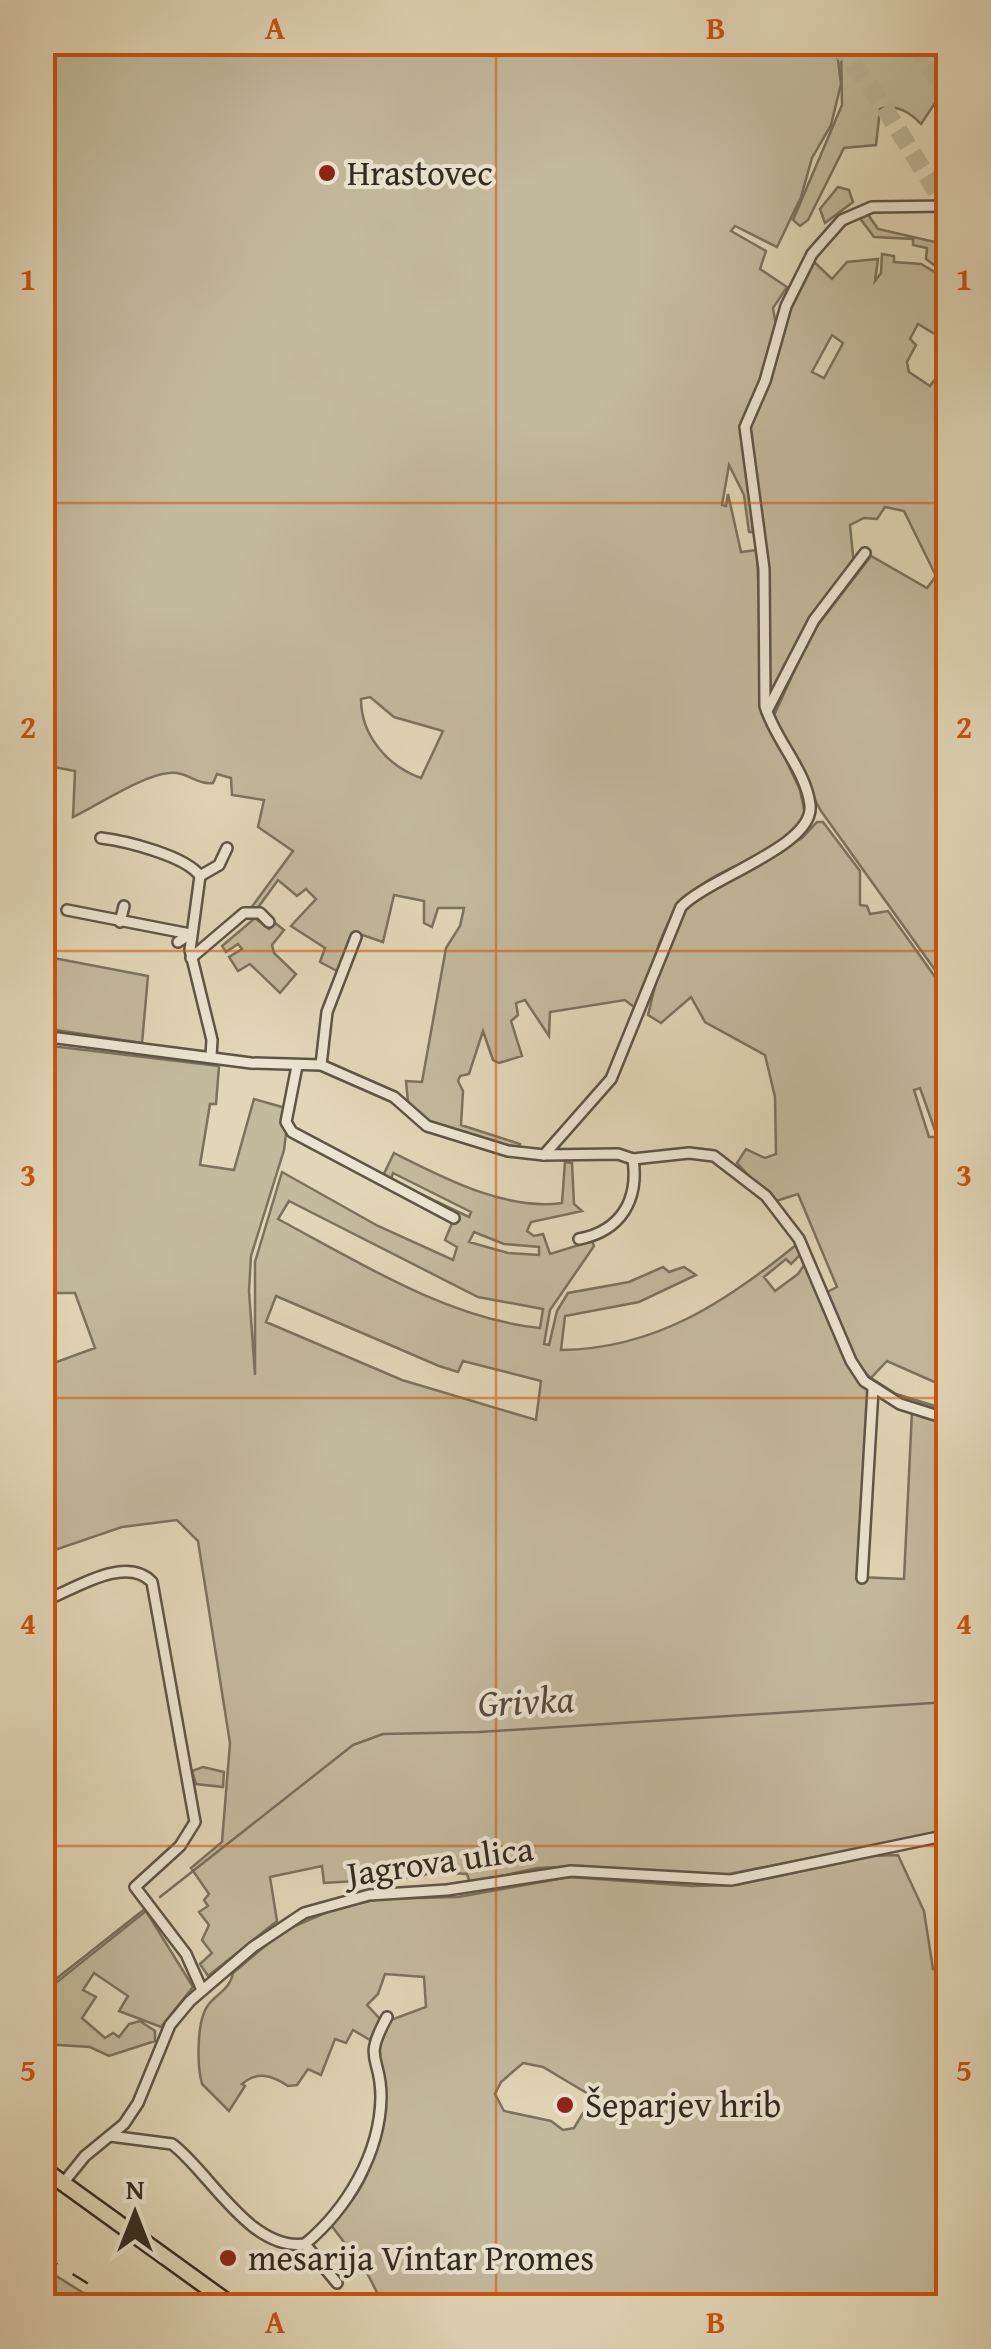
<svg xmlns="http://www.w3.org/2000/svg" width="991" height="2349" font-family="'Gentium Book Plus',serif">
<rect width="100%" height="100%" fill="#e1d6b7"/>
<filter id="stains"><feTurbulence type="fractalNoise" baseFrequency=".002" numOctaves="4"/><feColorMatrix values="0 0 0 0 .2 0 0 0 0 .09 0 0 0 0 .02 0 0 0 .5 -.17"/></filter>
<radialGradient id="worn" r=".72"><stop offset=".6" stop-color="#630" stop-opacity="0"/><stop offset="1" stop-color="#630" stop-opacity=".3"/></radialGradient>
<g fill="#c3b99d" stroke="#7b725e" stroke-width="2.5" fill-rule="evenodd">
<path d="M42,43H836L841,84L831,125L812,158L801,197L777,247L735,226L731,231L766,251L760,269L787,287L773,308L776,326L768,363L742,426L753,532H749L744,495L729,465L722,505L726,506L728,494L741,552L757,550L763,711L800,790L805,814C779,861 716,862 681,903C658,930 650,978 639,1011L625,1000L550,1012L549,1036L525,1000L516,1003L518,1015L511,1021L522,1056L499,1063L493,1060L483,1031L469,1074L460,1076L458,1081L463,1091L461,1125L520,1144L519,1148L435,1127L408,1102L406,1081L422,1082L446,948L460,926L464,908H438L432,927L424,923V901L394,895L383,942L354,932L339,972L320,962L325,948L291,926L316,899L306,889L297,896L278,880L254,913L251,908L293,851L258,827L264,800L232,795L231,778L217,774L213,783C196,785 187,771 169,773C143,775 98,805 73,817L75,771L43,765ZM370,697L394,717L443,731L421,778C387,766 361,735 361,699Z"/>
<path d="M841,43H948V95L943,91L921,124C911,113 895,103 880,109L876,145L844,148L808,220L800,226L793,220L842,105Z"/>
<path d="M838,187L849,190L853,202L825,223L820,209Z"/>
<path d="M867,213L878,229L948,245V342L918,324L910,339L916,345L907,362L909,372L930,386L948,362V988L821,811L772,720L811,634L871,556L927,588L936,576L904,511L885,507L877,519L864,518L850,525L854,565L821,606L769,702L768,589L747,446L751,418L772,372L784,321L811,259L832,279L847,262L878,259L875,281L881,273L882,254L894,256V262L921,264L935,272L938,268L926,259L927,248L913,245V239L874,237L859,217ZM832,335L843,343L824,378L812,372Z"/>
<path d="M817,822H823L860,871V905L867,906L870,914L888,911L948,995V1388L887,1361L871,1378L896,1394L948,1410V1416C862,1389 858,1373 827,1292L837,1287L798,1194L773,1202L737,1163L746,1149L765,1158L776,1154L775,1097L765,1055L705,1022L691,997L661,1023L648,1015L662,958L686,905L802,838ZM920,1088L937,1136V1137H929L914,1090Z"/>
<path d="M255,918L269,929L275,923L284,930L272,945L274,953L296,974L280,993L250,964L238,971L229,957L242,949L238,944L226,952L222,946Z"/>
<path d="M43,956L148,976L142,1043L43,1028Z"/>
<path d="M43,1045L219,1066L216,1104H210L200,1165L234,1170L254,1099L289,1109L284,1150L251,1256L249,1291L255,1375V1262L282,1172L378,1226L453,1260L457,1247L445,1240L455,1216L380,1182L394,1153C444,1178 506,1211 562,1203L565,1162L572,1163L574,1204L582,1211L531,1222L527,1231L534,1236L543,1234L550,1254L592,1241L594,1246L550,1310L544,1344L549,1345L557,1311L568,1293L629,1282L663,1267L669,1272L684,1267L696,1275L639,1302L565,1316L561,1350C655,1349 726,1302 796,1245L802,1253L791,1264L786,1259L764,1277L775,1291L798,1274L806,1262L853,1372L869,1390L859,1577L904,1579L912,1411L948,1424V1831L729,1874L691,1876L583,1866L537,1868L470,1883L467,1874L431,1872L420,1877L324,1883L322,1866L270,1877L277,1921L208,1976L200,1964L212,1953L202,1940L209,1925L199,1912L208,1906L204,1900L209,1894L191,1868L222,1842L230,1743L198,1541L177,1520L122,1527L49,1552L42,1534L43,1358L54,1363L95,1348L75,1293H44L43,1289ZM393,1173L471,1212L469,1217L391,1180ZM289,1201L478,1297L543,1309L540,1328C449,1319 358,1262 278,1219ZM474,1232L504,1244L539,1247V1255L508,1253L469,1242ZM276,1296L439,1366L458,1372L463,1361L541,1381L536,1420L402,1380L266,1322Z"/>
<path d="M203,1767L224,1772L223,1787L196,1784L192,1771Z"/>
<path d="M898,1855L924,1911L933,1969H948V2306H384L366,2271L331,2225C413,2142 351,2102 388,2021L426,2007L424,1977L385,1974L378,1994L367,2005L380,2019L370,2040L353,2030L346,2043L335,2039L321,2075L308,2069L297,2085L288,2086C272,2075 257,2071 242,2084L245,2086L229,2111L202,2084C197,2066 196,2019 209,2004C218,1993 230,1989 233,1973L283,1931L337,1908L379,1899L458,1897L570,1877L692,1886L737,1885L872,1856ZM523,2063L543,2067L595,2098L596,2111L583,2113L574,2128L563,2130L551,2121L504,2111L495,2094L501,2082Z"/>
<path d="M146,1911L193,1987L161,2027L119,2011L128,1996L94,1973L83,1990L96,1997L82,2018L105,2038L113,2033L119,2037L129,2024L140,2021L155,2031V2041L109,2056L90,2047L43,2044V1993Z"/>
<path d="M42,2267L104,2306H43Z"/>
</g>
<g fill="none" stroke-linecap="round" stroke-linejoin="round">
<g stroke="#786e5c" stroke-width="2.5">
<path d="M160,1897L353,1745L383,1734L479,1732L948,1702"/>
<path d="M42,1990L146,1908"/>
</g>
<g stroke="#beb499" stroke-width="18" stroke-dasharray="18 9" stroke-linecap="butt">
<path d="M836,42L877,96L948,210"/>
<path d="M914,42L948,96"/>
</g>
<defs>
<g id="minor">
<path d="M767,711L814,620L865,553"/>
<path d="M101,838C126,841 186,856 200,876L190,950L212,1040L211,1056"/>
<path d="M42,842L50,812"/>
<path d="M200,876L219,865L227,848"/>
<path d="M67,910L190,934L178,942"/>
<path d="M120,922L124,906"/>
<path d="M191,958L244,913H260L269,922"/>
<path d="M42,1036L251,1063L321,1065L394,1097L427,1126L508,1151L544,1155L618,1154L633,1159L689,1153L714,1156L766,1196L799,1239L851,1361L864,1381L900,1404L948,1419"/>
<path d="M321,1065L327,1012L356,937"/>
<path d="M297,1066L286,1122L292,1132L454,1218"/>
<path d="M544,1155L611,1079L681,907C708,878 815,846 810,805C806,770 775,740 765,706L764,569L745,427L765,381L786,306L812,254L842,220L872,207L948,206"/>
<path d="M579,1239C621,1231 639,1200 633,1159"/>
<path d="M42,1335H43"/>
<path d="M862,1578L873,1389"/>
<path d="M42,1602C73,1590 125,1554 152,1582L195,1822L180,1846L135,1887L186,1954L202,1990"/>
<path d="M110,2136L172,2144C208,2170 250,2252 305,2244C347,2209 380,2154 381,2097C381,2054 362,2063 387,2017"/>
<path d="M64,2182L85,2156L124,2124L138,2103L170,2025L190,2001L253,1947L304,1913L369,1895L447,1890L571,1871L731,1880L948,1835"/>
<path d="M305,2244L337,2283"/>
</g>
<path id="primary" d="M42,2168L233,2306"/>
</defs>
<use href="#minor" stroke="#5e5546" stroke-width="14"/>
<use href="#primary" stroke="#332a20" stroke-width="19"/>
<use href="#minor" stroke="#ece4d0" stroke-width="9"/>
<use href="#primary" stroke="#e1d6b7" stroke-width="14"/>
<path stroke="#332a20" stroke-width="2.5" stroke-dasharray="18 18" stroke-linecap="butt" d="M42,2255L124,2306"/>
</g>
<path fill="none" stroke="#cd520f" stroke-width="2.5" stroke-opacity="0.55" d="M496,42V2306M42,503H948M42,951H948M42,1398H948M42,1846H948"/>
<g fill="#8f2418" stroke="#ece4d0" stroke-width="4">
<circle cx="327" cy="173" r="10"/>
<circle cx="565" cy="2105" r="10"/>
<circle cx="228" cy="2258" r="10"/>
</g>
<g text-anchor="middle" stroke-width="8" stroke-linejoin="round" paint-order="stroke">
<g font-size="35" fill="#332a20" stroke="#ece4d0" text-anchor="start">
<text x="347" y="185">Hrastovec</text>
<text x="585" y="2117">Šeparjev hrib</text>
<text x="248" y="2270">mesarija Vintar Promes</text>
</g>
<g font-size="35" fill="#332a20" stroke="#ece4d0">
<text transform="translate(440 1861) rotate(-8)" y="12">Jagrova ulica</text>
</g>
<g font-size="38" font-style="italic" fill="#564c3e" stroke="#ece4d0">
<text transform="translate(526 1701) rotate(-3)" y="13">Grivka</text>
</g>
</g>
<rect width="991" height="2349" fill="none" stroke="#e1d6b7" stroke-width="110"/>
<g transform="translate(135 2214)" stroke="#ece4d0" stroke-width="8" paint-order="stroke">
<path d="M0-8L18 38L0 25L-18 38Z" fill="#332a20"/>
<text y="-15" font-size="28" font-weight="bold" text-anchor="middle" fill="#332a20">N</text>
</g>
<rect x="55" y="55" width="881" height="2239" fill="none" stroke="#cd520f" stroke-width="4"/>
<g font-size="32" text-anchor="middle" font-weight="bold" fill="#cd520f">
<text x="275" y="39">A</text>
<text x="716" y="39">B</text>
<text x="28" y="290">1</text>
<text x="964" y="290">1</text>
<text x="28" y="738">2</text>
<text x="964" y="738">2</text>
<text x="28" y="1186">3</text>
<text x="964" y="1186">3</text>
<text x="28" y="1634">4</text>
<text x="964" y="1634">4</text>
<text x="28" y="2081">5</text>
<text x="964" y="2081">5</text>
<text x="275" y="2333">A</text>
<text x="716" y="2333">B</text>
</g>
<rect width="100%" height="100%" filter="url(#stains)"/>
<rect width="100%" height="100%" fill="url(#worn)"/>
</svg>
